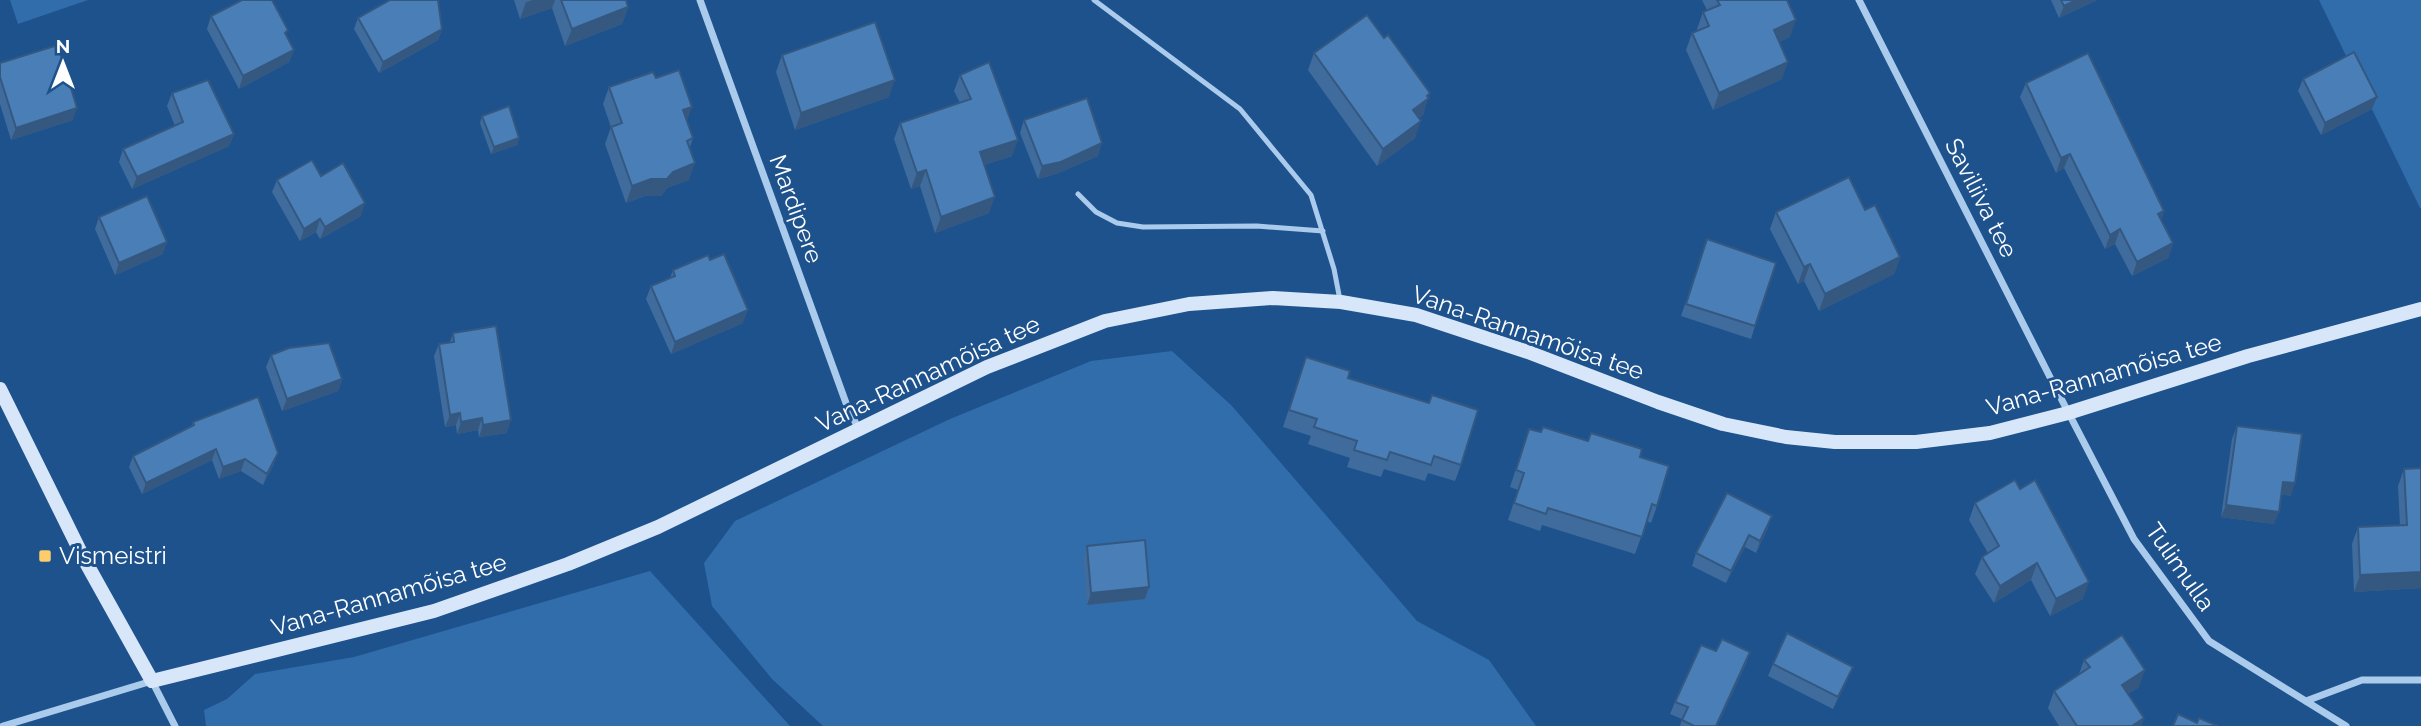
<svg xmlns="http://www.w3.org/2000/svg" width="2421" height="726" font-family="Raleway,sans-serif">
<rect width="100%" height="100%" fill="#1e528d"/>
<g fill="#316cab">
<path d="M10,0H88L18,24Z"/>
<path d="M2319,0H2421V208H2420Z"/>
<path d="M1172,351L1232,406L1417,621L1489,660L1536,726H823L772,679L712,606L704,563L735,521L950,419L1091,361Z"/>
<path d="M650,571L790,726H206L204,710L227,699L255,674L354,657Z"/>
</g>
<g fill="none" stroke-linecap="round" stroke-linejoin="round">
<g stroke="#abcbed" stroke-width="5">
<path d="M1094,0L1240,109L1311,195L1334,269L1340,300"/>
<path d="M1078,194L1096,212L1117,223L1143,227L1257,226L1323,231"/>
</g>
<g stroke="#abcbed" stroke-width="7">
<path d="M700,0L846,403L859,430"/>
<path d="M1859,0L2052,381L2134,539L2209,641L2346,726"/>
<path d="M2306,701L2362,680H2421"/>
<path d="M3,726L152,681L175,726"/>
</g>
<path stroke="#d7e7f9" stroke-width="14" d="M0,389L84,559L152,681L434,611L568,564L658,527L987,367L1105,321L1189,304L1273,298L1341,302L1416,315L1528,352L1658,402L1723,424L1786,437L1835,442H1916L1990,433L2068,413L2248,356L2421,309"/>
</g>
<g fill="#406c9d">
<path d="M514,0H626L628,7L622,24L565,46L552,8L520,19Z"/>
<path d="M1702,0H1787L1790,37L1779,42L1782,79L1713,110L1686,50L1692,33L1698,31L1697,29L1703,12L1707,10Z"/>
<path d="M2051,0H2097L2059,18Z"/>
<path d="M211,16L286,36L294,50L289,62L239,89L207,29Z"/>
<path d="M358,18L442,29L438,40L379,73L354,29Z"/>
<path d="M1314,53L1428,97L1423,115L1419,118L1415,138L1377,166L1308,70Z"/>
<path d="M782,55L889,97L795,130L776,72Z"/>
<path d="M0,63L73,120L11,140L0,104Z"/>
<path d="M960,75L1012,156L984,165L989,213L935,233L920,186L911,189L894,139L900,123L960,103L954,91Z"/>
<path d="M656,78L687,121L693,138L690,147L689,180L667,188L661,196H645L626,203L605,144L611,127L603,104L609,87Z"/>
<path d="M2303,79L2377,97L2372,109L2321,135L2298,91Z"/>
<path d="M2026,83L2164,211L2161,220L2173,243L2168,258L2132,276L2115,244L2105,249L2064,168L2056,173L2020,97Z"/>
<path d="M172,93L234,134L229,146L132,189L119,162L123,149L175,126L167,106Z"/>
<path d="M482,116L519,138L517,145L491,154L480,123Z"/>
<path d="M1024,120L1098,156L1056,174L1038,179L1020,133Z"/>
<path d="M321,176L361,216L320,239L316,232L300,241L272,192L277,180Z"/>
<path d="M1865,210L1900,257L1894,274L1819,311L1804,281L1798,284L1770,229L1776,212Z"/>
<path d="M99,217L163,254L115,275L95,229Z"/>
<path d="M1707,239L1755,326L1751,339L1681,316Z"/>
<path d="M710,260L743,323L671,354L646,299L651,286L670,278L673,270Z"/>
<path d="M453,333L507,433L479,437L478,430L457,434L456,425L445,427L434,356L439,344L450,342Z"/>
<path d="M271,355L342,379L338,391L282,411L266,367Z"/>
<path d="M1306,357L1348,378L1461,465L1455,481L1428,473L1425,481L1384,469L1381,477L1347,467L1350,458L1308,444L1311,436L1283,427Z"/>
<path d="M193,422L274,464L263,485L241,471L219,479L212,460L142,494L129,467L133,456L191,427Z"/>
<path d="M2237,426L2291,496L2281,494L2274,524L2221,517L2232,439Z"/>
<path d="M1529,429L1640,457L1657,506L1651,523L1647,521L1635,554L1542,525L1540,531L1508,520L1518,490L1510,487Z"/>
<path d="M2421,468V588L2354,592L2352,544L2358,527L2400,525L2398,486L2404,469Z"/>
<path d="M1975,503L2083,599L2050,616L2031,580L1994,603L1975,574L1982,557L1988,553L1969,520Z"/>
<path d="M1768,528L1756,553L1745,547L1726,583L1692,566L1696,553Z"/>
<path d="M1087,546L1149,587L1145,599L1087,605L1083,559Z"/>
<path d="M1716,651L1750,652L1746,664L1717,726H1680L1682,719L1670,714L1675,702Z"/>
<path d="M2084,660L2139,687L2128,694L2144,718L2141,726H2059L2048,708L2054,691L2079,674Z"/>
<path d="M1773,664L1848,679L1833,709L1768,676Z"/>
</g>
<g fill="#345880">
<path d="M533,0H555L552,8L520,19L526,2Z"/>
<path d="M2076,0H2097L2059,18L2064,6Z"/>
<path d="M628,7L622,24L565,46L572,29Z"/>
<path d="M1796,20L1790,37L1768,47L1774,30Z"/>
<path d="M442,29L438,40L379,73L383,62Z"/>
<path d="M294,50L289,62L239,89L243,76Z"/>
<path d="M1788,62L1782,79L1713,110L1719,93Z"/>
<path d="M895,80L889,97L795,130L801,113Z"/>
<path d="M1430,93L1423,115L1407,127L1413,110Z"/>
<path d="M2377,97L2372,109L2321,135L2325,123Z"/>
<path d="M692,107L686,124L683,110Z"/>
<path d="M77,108L73,120L11,140L16,128Z"/>
<path d="M1421,121L1415,138L1377,166L1383,149Z"/>
<path d="M234,134L229,146L132,189L137,177Z"/>
<path d="M519,138L517,145L491,154L494,147Z"/>
<path d="M1018,140L1012,156L974,168L980,152Z"/>
<path d="M1102,143L1098,156L1056,174L1038,179L1042,166Z"/>
<path d="M2070,154L2064,168L2056,173L2061,158Z"/>
<path d="M695,163L689,180L667,188L661,196H645L626,203L632,186Z"/>
<path d="M926,170L920,186L911,189L917,173Z"/>
<path d="M995,197L989,213L935,233L941,217Z"/>
<path d="M365,203L361,216L320,239L325,227Z"/>
<path d="M2164,211L2159,226L2158,214Z"/>
<path d="M320,219L316,232L300,241L304,229Z"/>
<path d="M2120,229L2115,244L2105,249L2110,235Z"/>
<path d="M167,242L163,254L115,275L119,263Z"/>
<path d="M2173,243L2168,258L2132,276L2137,262Z"/>
<path d="M1900,257L1894,274L1819,311L1825,294Z"/>
<path d="M1810,264L1804,281L1798,284L1804,267Z"/>
<path d="M748,310L743,323L671,354L675,342Z"/>
<path d="M342,379L338,391L282,411L287,399Z"/>
<path d="M460,413L456,425L445,427L450,415Z"/>
<path d="M482,418L478,430L457,434L461,422Z"/>
<path d="M511,420L507,433L479,437L483,425Z"/>
<path d="M216,449L212,460L142,494L146,483Z"/>
<path d="M278,453L274,464L263,485L267,474Z"/>
<path d="M245,459L241,471L219,479L223,467Z"/>
<path d="M2283,482L2295,483L2291,496L2279,494Z"/>
<path d="M2226,505L2279,512L2274,524L2221,517Z"/>
<path d="M1772,516L1768,528L1756,553L1760,541Z"/>
<path d="M1749,535L1745,547L1726,583L1731,571Z"/>
<path d="M2037,563L2031,580L1994,603L2000,586Z"/>
<path d="M2421,572V588L2354,592L2360,575Z"/>
<path d="M2089,582L2083,599L2050,616L2056,599Z"/>
<path d="M1149,587L1145,599L1087,605L1091,593Z"/>
<path d="M1750,652L1746,664L1717,726H1716Z"/>
<path d="M1853,667L1848,679L1833,709L1838,697Z"/>
<path d="M2145,670L2139,687L2115,702L2122,685Z"/>
<path d="M2144,718L2141,726H2132Z"/>
</g>
<g fill="#4a7eb7" stroke="#345880" stroke-width="2">
<path d="M242,0H272L288,30L285,33L294,50L243,76L211,16Z"/>
<path d="M390,0H438L442,29L383,62L358,18Z"/>
<path d="M561,0H626L628,7L572,29Z"/>
<path d="M1717,0H1787L1796,20L1774,30L1788,62L1719,93L1692,33L1709,26L1703,12L1720,5Z"/>
<path d="M2061,0H2076L2064,6Z"/>
<path d="M1367,15L1384,38L1388,35L1430,93L1427,96L1429,98L1413,110L1421,121L1383,149L1314,53Z"/>
<path d="M875,22L895,80L801,113L782,55Z"/>
<path d="M58,45L77,108L16,128L0,77V63Z"/>
<path d="M2354,52L2377,97L2325,123L2303,79Z"/>
<path d="M2088,53L2164,211L2158,214L2173,243L2137,262L2120,229L2110,235L2070,154L2061,158L2026,83Z"/>
<path d="M989,62L1018,140L980,152L995,197L941,217L926,170L917,173L900,123L971,99L960,75Z"/>
<path d="M679,70L692,107L683,110L693,138L687,141L695,163L673,172L667,179H651L632,186L611,127L622,123L609,87L653,72L656,78Z"/>
<path d="M208,80L234,134L137,177L123,149L183,122L172,93Z"/>
<path d="M1087,98L1102,143L1061,162L1042,166L1024,120Z"/>
<path d="M509,106L519,138L494,147L482,116Z"/>
<path d="M312,160L321,176L343,163L365,203L325,227L320,219L304,229L277,180Z"/>
<path d="M1849,177L1865,210L1875,205L1900,257L1825,294L1810,264L1804,267L1776,212Z"/>
<path d="M147,196L167,242L119,263L99,217Z"/>
<path d="M1707,239L1776,263L1755,326L1686,304Z"/>
<path d="M724,254L748,310L675,342L651,286L675,276L673,270L708,255L710,260Z"/>
<path d="M496,326L511,420L483,425L482,418L461,422L460,413L450,415L439,344L454,342L453,333Z"/>
<path d="M329,343L342,379L287,399L271,355L289,348Z"/>
<path d="M1306,357L1350,371L1348,378L1429,403L1432,395L1478,410L1461,465L1434,456L1431,465L1390,452L1387,460L1354,450L1357,441L1314,427L1317,419L1289,410Z"/>
<path d="M258,397L278,453L267,474L245,459L223,467L216,449L146,483L133,456L194,425L193,422Z"/>
<path d="M2237,426L2302,434L2295,483L2283,482L2279,512L2226,505Z"/>
<path d="M1543,427L1588,441L1591,433L1642,449L1640,457L1669,466L1657,506L1652,504L1642,537L1548,508L1546,514L1514,503L1524,473L1516,470L1529,429L1541,432Z"/>
<path d="M2421,468V572L2360,575L2358,527L2407,525L2404,469Z"/>
<path d="M2015,480L2020,489L2035,480L2089,582L2056,599L2037,563L2000,586L1982,557L1999,546L1975,503Z"/>
<path d="M1727,493L1772,516L1760,541L1749,535L1731,571L1696,553Z"/>
<path d="M1145,540L1149,587L1091,593L1087,546Z"/>
<path d="M1787,633L1853,667L1838,697L1773,664Z"/>
<path d="M2122,635L2145,670L2122,685L2144,718L2132,726H2077L2054,691L2090,667L2084,660Z"/>
<path d="M1722,639L1750,652L1716,726H1694L1682,720L1688,707L1675,702L1701,645L1716,651Z"/>
<path d="M2178,714L2197,723L2199,718L2218,726H2173Z"/>
</g>
<rect fill="#fccd6a" stroke="#1e528d" stroke-width="2.5" x="38" y="549" width="14" height="14" rx="3.5"/>
<g text-anchor="middle" stroke-width="6" stroke-linejoin="round" paint-order="stroke">
<g font-size="24" fill="#fff" stroke="#1e528d">
<text transform="translate(1981 198) rotate(63)" y="8">Saviliiva tee</text>
<text transform="translate(796 209) rotate(70)" y="8">Mardipere</text>
<text transform="translate(1528 333) rotate(19)" y="8">Vana-Rannamõisa tee</text>
<text transform="translate(928 374) rotate(-25)" y="8">Vana-Rannamõisa tee</text>
<text transform="translate(2104 375) rotate(-16)" y="8">Vana-Rannamõisa tee</text>
<text transform="translate(2180 567) rotate(55)" y="8">Tulimulla</text>
<text transform="translate(389 595) rotate(-16)" y="8">Vana-Rannamõisa tee</text>
</g>
<g font-size="24" fill="#fff" stroke="#1e528d" text-anchor="start">
<text x="59" y="564">Vismeistri</text>
</g>
</g>
<g transform="translate(63 63)" stroke="#1e528d" stroke-width="5" paint-order="stroke">
<path d="M0-5L12 26L0 18L-12 26Z" fill="#ffffff"/>
<text y="-10" font-size="19" font-weight="bold" text-anchor="middle" fill="#ffffff">N</text>
</g>
</svg>
